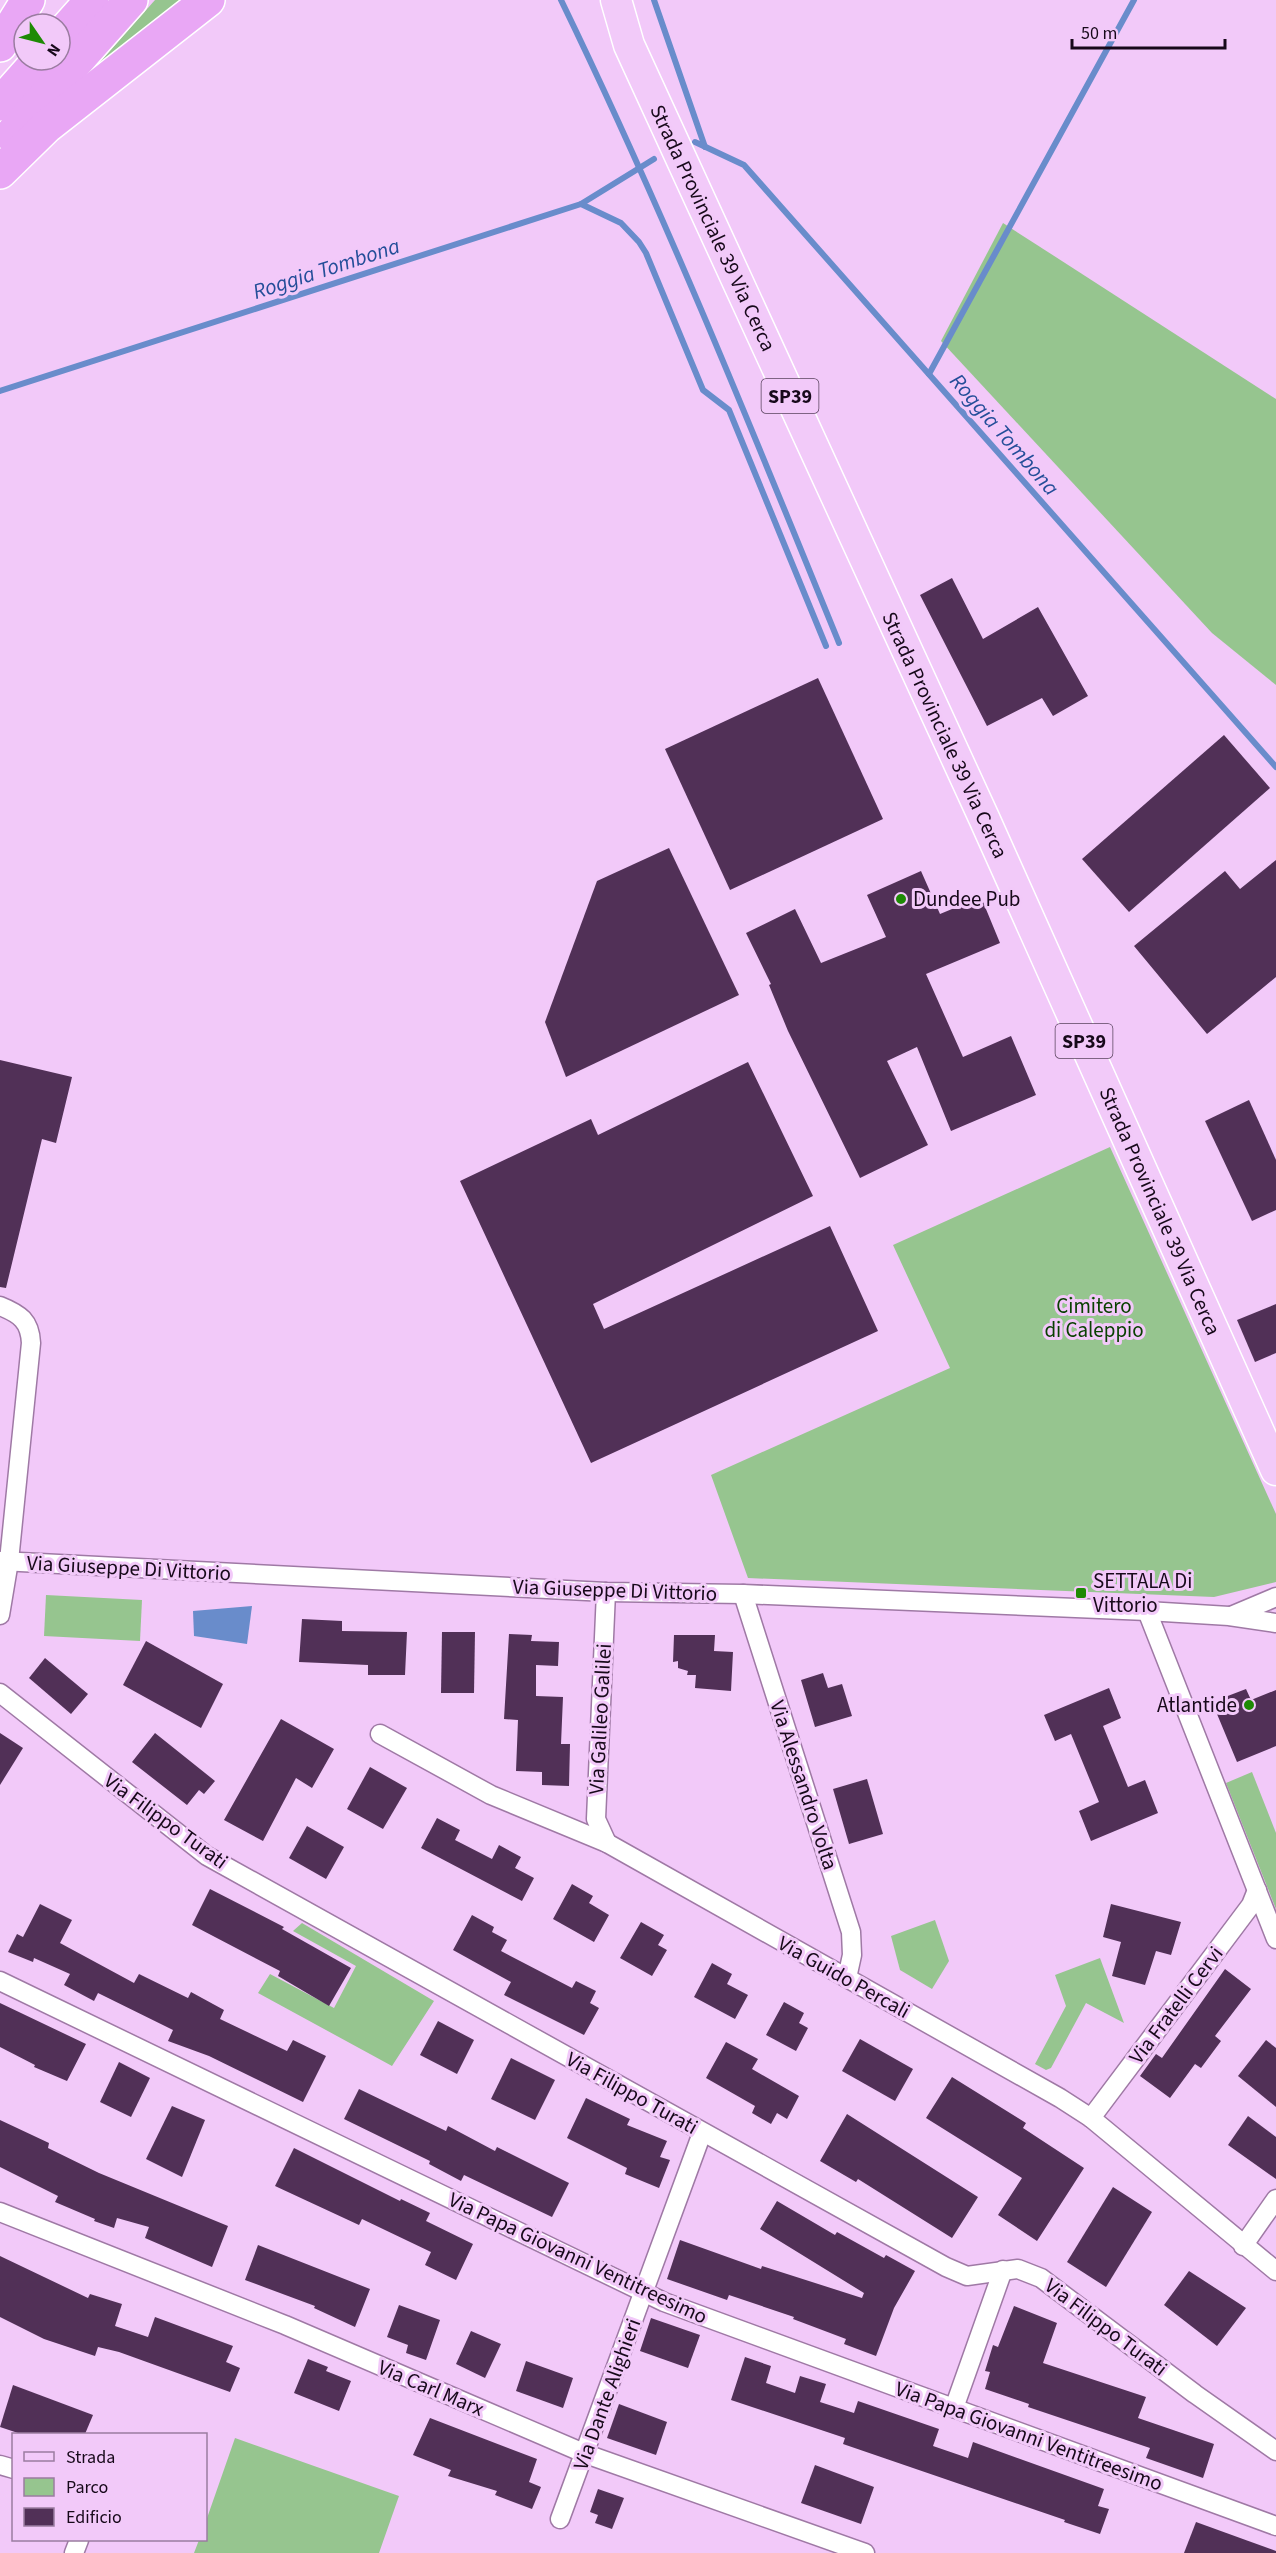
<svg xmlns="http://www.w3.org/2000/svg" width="1276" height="2553" font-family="'Source Sans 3',sans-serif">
<rect width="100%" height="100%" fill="#f2c9f9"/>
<g fill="#96c58f">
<path d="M155,0H192L103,69L100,62Z"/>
<path d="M1003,223L1276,399V685L1212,633L941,341Z"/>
<path d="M1110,1147L1276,1514V1582L1214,1597L748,1578L711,1475L950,1368L893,1245Z"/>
<path d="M46,1595L142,1600L140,1641L44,1636Z"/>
<path d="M1252,1772L1276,1833V1909L1226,1783Z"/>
<path d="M935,1920L949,1961L932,1989L900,1970L891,1936Z"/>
<path d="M302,1923L434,2001L392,2066L258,1993L270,1974L334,2008L356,1966L293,1931Z"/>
<path d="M1100,1958L1124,2023L1086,2003L1051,2068L1046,2070L1035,2064L1066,2006L1055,1975Z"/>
<path d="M235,2438L399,2496L379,2553H194L199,2540H206V2521Z"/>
</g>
<path fill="#698ccb" d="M252,1606L247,1644L194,1636L193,1611Z"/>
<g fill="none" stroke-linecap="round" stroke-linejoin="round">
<g stroke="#698ccb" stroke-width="6">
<path d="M561,0C663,210 751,427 839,643"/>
<path d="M654,0L705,147"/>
<path d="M695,142L744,165L1276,767"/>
<path d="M581,204L621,223L639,242L646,253L703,390L729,410L826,646"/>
<path d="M929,374L1134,0"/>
<path d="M0,391L581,204L654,159"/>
</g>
</g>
<g fill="#513057">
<path d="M952,578L983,639L1038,607L1088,696L1053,716L1042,698L987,726L920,595Z"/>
<path d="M818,678L883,819L730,890L665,749Z"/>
<path d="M1224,735L1270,788L1129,912L1082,859Z"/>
<path d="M669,848L739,995L566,1077L545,1022L597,881Z"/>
<path d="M1276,860V977L1207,1034L1134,946L1225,871L1240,889Z"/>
<path d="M921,871L940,914L981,897L1000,943L926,974L963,1057L1011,1036L1036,1095L951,1131L917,1047L887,1061L928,1145L860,1178L788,1031L769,985L771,984L746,933L795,909L821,963L886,937L867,895Z"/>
<path d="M0,1060L72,1077L56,1143L42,1139L6,1288L0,1287Z"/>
<path d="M748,1062L813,1196L593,1304L604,1329L830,1226L878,1331L591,1463L460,1181L591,1119L598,1135Z"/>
<path d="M1249,1100L1276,1160V1210L1252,1221L1205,1121Z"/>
<path d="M1276,1304V1353L1255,1362L1237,1320Z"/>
<path d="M302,1619L342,1621V1631L407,1632L405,1675H368V1665L299,1662Z"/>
<path d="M442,1632H475L474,1693H441Z"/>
<path d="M509,1634L532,1635L531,1641L559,1642L558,1666L536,1665V1696L563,1697L561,1744H570L569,1786L542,1785V1772L516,1771L518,1720L504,1719Z"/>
<path d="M674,1635H715L714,1651L733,1652L731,1691L695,1688L696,1675H687L688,1671L678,1668V1661L673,1662Z"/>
<path d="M146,1641L223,1684L201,1728L123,1685Z"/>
<path d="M45,1658L88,1694L71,1714L29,1678Z"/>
<path d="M823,1673L828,1688L842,1684L852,1716L815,1727L801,1680Z"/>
<path d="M1109,1688L1121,1718L1103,1726L1128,1787L1145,1780L1158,1813L1091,1841L1079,1811L1099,1802L1071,1734L1055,1741L1044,1715Z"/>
<path d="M1246,1689L1251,1700L1276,1690V1746L1237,1762L1212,1702Z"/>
<path d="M281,1719L334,1749L312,1788L296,1778L263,1841L224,1820Z"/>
<path d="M0,1733L23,1748L0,1785Z"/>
<path d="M155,1733L215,1781L204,1794L199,1790L187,1805L132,1762Z"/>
<path d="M370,1767L407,1788L383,1829L347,1809Z"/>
<path d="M867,1779L883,1834L849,1844L833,1789Z"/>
<path d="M437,1818L460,1830L455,1840L492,1859L499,1845L521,1857L515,1868L534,1878L522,1901L421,1848Z"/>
<path d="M307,1826L344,1847L326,1879L289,1858Z"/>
<path d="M572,1884L593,1896L589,1903L609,1915L594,1942L553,1919Z"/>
<path d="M210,1889L284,1927L282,1929L351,1968L329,2006L278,1976L280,1971L192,1925Z"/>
<path d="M40,1904L72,1920L60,1943L134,1983L139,1974L188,1998L191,1992L224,2010L220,2019L287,2051L293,2040L326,2056L303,2102L209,2056L168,2041L173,2030L98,1993L94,2001L64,1985L70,1974L34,1958L33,1962L8,1952L17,1934L23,1937Z"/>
<path d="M1111,1904L1181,1922L1171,1955L1156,1951L1145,1985L1112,1976L1121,1942L1103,1937Z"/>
<path d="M472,1915L494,1927L492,1932L507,1940L501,1951L572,1988L576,1981L596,1991L590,2003L599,2008L584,2035L504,1995L511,1982L453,1950Z"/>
<path d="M641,1922L664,1935L658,1945L667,1950L652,1976L620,1958Z"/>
<path d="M712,1963L732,1974L727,1984L748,1995L735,2019L694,1997Z"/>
<path d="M1225,1969L1251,1989L1215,2036L1221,2041L1201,2068L1195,2064L1170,2098L1140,2076L1156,2054L1162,2058Z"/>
<path d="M784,2002L804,2013L799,2023L808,2028L796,2051L766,2035Z"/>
<path d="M0,2003L86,2044L67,2081L34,2067L35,2065L0,2047Z"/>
<path d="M438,2021L474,2040L457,2074L420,2055Z"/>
<path d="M860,2039L913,2069L895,2101L842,2071Z"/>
<path d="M1266,2040L1276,2048V2107L1238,2076Z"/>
<path d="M726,2042L758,2059L752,2069L799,2096L787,2119L777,2113L771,2124L752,2113L755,2106L706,2078Z"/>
<path d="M511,2058L555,2080L535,2120L491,2099Z"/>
<path d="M119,2062L150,2078L131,2117L100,2102Z"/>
<path d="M952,2077L1026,2123L1023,2128L1084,2168L1037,2241L998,2215L1022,2178L926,2118Z"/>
<path d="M359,2089L446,2131L448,2126L495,2151L497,2147L569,2183L552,2217L464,2175L461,2181L429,2164L430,2161L344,2119Z"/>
<path d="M586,2098L630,2119L627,2125L667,2141L660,2157L670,2160L659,2188L625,2174L627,2168L567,2138Z"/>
<path d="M172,2106L205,2120L182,2177L146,2159Z"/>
<path d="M847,2114L978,2197L952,2238L858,2179L856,2182L820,2161Z"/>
<path d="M1248,2116L1276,2137V2179L1228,2145Z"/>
<path d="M0,2120L49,2143L48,2148L99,2173L228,2226L212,2267L145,2238L149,2227L117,2218L114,2228L94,2221L95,2219L55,2202L58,2196L0,2167Z"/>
<path d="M294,2148L400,2201L401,2199L430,2213L426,2221L473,2244L456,2280L425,2265L431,2252L362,2219L359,2225L275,2186Z"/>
<path d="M1113,2187L1152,2212L1106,2287L1067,2262Z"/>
<path d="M777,2201L835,2235L837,2232L884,2258L886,2255L915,2271L894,2308L876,2356L844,2344L846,2339L793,2319L794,2317L729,2295L727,2300L667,2279L680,2240L761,2269L762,2266L862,2298L864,2293L760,2229Z"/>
<path d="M258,2245L370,2289L355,2327L314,2308L315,2306L245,2280Z"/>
<path d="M0,2256L88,2298L90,2294L122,2304L115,2326L148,2337L155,2317L233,2346L226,2362L240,2368L230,2392L119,2352L98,2347L95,2356L44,2339L0,2317Z"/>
<path d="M1189,2271L1246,2308L1217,2346L1164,2305Z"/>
<path d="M399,2305L440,2320L426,2360L406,2353L408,2345L387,2337Z"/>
<path d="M1014,2306L1057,2323L1043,2363L1146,2397L1138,2418L1214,2444L1203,2478L1146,2458L1150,2448L1028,2407L1029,2404L985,2389L990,2372L985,2371L993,2345L998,2347Z"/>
<path d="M651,2318L700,2335L688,2368L640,2351Z"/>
<path d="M471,2331L501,2344L485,2378L456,2364Z"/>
<path d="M745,2357L771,2366L766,2383L795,2393L800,2376L826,2384L820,2402L854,2413L858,2401L939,2429L933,2446L968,2458L973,2442L1104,2489L1098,2506L1109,2509L1100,2534L1064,2522L1065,2520L843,2444L845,2438L731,2400Z"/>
<path d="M308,2359L328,2367L326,2371L351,2381L339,2411L294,2393Z"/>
<path d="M526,2361L573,2378L563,2408L516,2391Z"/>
<path d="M13,2385L93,2415L85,2434H21L0,2427Z"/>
<path d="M619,2404L667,2422L656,2455L607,2438Z"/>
<path d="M430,2418L537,2459L529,2482L541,2487L532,2509L495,2495L497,2491L448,2476L451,2470L413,2455Z"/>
<path d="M815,2465L874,2487L861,2524L801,2503Z"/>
<path d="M598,2489L624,2498L612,2529L595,2523L598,2515L590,2512Z"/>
<path d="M1196,2522L1276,2551V2553H1184Z"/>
</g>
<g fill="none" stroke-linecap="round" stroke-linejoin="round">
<defs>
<g id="street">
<path d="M0,1306C20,1314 30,1321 31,1343L9,1561L0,1615"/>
<path d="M0,1561L606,1592L743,1594L1147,1611L1229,1616L1276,1623"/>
<path d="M606,1592L596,1819L607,1843"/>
<path d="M743,1594L851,1932L852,1955L847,1978"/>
<path d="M1147,1611L1276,1939"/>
<path d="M1231,1616L1276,1597"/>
<path d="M0,1693L207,1856L946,2267L967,2276L1018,2269L1041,2278L1195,2394L1276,2451"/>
<path d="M380,1734L491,1795L607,1843L1060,2098L1091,2118L1276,2271"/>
<path d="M0,1981L664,2302L1276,2526"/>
<path d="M1091,2118L1236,1925L1251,1905L1257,1890"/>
<path d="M0,2212L285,2325L586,2454L865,2553"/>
<path d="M1243,2246L1276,2199"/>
<path d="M954,2408L1003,2270"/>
<path d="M0,2465L14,2469"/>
<path d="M560,2519L702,2133"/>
<path d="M74,2553L79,2540"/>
</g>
<path id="primary" d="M616,0L629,45L984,818L1276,1470"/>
<g id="highway">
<path d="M60,36L92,0"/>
<path d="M0,45L28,0"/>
<path d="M0,104L39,60"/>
<path d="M11,135L131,0"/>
<path d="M0,172L47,126L208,0"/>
</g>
</defs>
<use href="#street" stroke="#9f79a5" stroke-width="21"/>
<use href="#primary" stroke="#fff" stroke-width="33"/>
<use href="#highway" stroke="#fff" stroke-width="36"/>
<use href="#street" stroke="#fff" stroke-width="18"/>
<use href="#primary" stroke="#f2caf9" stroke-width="30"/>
<use href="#highway" stroke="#e9a7f5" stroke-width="33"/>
</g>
<g fill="#1e8a05" stroke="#f2c9f9" stroke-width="2">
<circle cx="901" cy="899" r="6"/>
<rect x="1075" y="1587" width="12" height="12" rx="3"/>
<circle cx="1249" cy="1705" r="6"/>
</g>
<g text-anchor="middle" stroke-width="6" stroke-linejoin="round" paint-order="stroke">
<g fill="#f2c9f9" stroke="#59435d" stroke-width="1.5">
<rect x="761.5" y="379" width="57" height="34" rx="4.5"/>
<rect x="1055.5" y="1024" width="57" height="34" rx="4.5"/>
</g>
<g font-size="20" font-weight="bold" fill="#17091a">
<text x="790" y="403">SP39</text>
<text x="1084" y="1048">SP39</text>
</g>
<g font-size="21" fill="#17091a" stroke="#f2c9f9">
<text transform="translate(713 228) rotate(65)" y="7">Strada Provinciale 39 Via Cerca</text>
<text transform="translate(945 735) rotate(65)" y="7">Strada Provinciale 39 Via Cerca</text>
<text transform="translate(1160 1211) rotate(66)" y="7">Strada Provinciale 39 Via Cerca</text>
<text transform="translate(129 1568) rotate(3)" y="7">Via Giuseppe Di Vittorio</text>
<text transform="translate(615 1590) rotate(2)" y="7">Via Giuseppe Di Vittorio</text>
<text transform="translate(600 1719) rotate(-87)" y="7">Via Galileo Galilei</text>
<text transform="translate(804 1785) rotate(72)" y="7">Via Alessandro Volta</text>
<text transform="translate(166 1821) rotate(36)" y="7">Via Filippo Turati</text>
<text transform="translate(844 1977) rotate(29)" y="7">Via Guido Percali</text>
<text transform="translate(1176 2005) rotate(-53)" y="7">Via Fratelli Cervi</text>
<text transform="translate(632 2093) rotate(29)" y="7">Via Filippo Turati</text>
<text transform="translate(578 2258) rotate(25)" y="7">Via Papa Giovanni Ventitreesimo</text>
<text transform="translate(1106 2327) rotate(37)" y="7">Via Filippo Turati</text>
<text transform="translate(431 2388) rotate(23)" y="7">Via Carl Marx</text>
<text transform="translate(607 2394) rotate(-70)" y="7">Via Dante Alighieri</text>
<text transform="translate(1029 2436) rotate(20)" y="7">Via Papa Giovanni Ventitreesimo</text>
</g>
<g font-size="21" fill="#17091a" stroke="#f2c9f9" text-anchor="start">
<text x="913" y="906">Dundee Pub</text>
<text x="1093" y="1588">SETTALA Di<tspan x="1093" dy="24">Vittorio</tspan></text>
<text x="1237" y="1712" text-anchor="end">Atlantide</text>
</g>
<g font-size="21" fill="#094101" stroke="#f2c9f9">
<text x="1094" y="1313">Cimitero<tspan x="1094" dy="24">di Caleppio</tspan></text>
</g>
<g font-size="22" font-style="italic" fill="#244e99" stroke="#f2c9f9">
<text transform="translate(326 268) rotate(-18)" y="8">Roggia Tombona</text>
<text transform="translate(1005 434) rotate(49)" y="8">Roggia Tombona</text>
</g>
</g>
<rect x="12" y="2433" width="195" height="108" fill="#f2c9f9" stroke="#9a7ca0" stroke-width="1.5"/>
<rect x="24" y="2452" width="30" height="9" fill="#f2caf9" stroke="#9a7ca0" stroke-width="1.5"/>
<text x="66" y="2463" font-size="18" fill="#17091a">Strada</text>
<rect x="24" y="2478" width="30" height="18" fill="#96c58f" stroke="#9a7ca0" stroke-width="1.5"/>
<text x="66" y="2493" font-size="18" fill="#17091a">Parco</text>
<rect x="24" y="2508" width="30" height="18" fill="#513057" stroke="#9a7ca0" stroke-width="1.5"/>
<text x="66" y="2523" font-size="18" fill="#17091a">Edificio</text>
<g transform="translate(42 42) rotate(125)"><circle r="28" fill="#f2c9f9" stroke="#9a7ca0" stroke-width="1.5"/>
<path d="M0-4.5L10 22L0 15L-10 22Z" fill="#1e8a05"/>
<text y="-9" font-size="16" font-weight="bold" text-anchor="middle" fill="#17091a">N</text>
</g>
<path d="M1072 39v9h153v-9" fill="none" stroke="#17091a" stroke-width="3"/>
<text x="1081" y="39" font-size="18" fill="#17091a" stroke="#f2c9f9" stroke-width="4.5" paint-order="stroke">50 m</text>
</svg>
